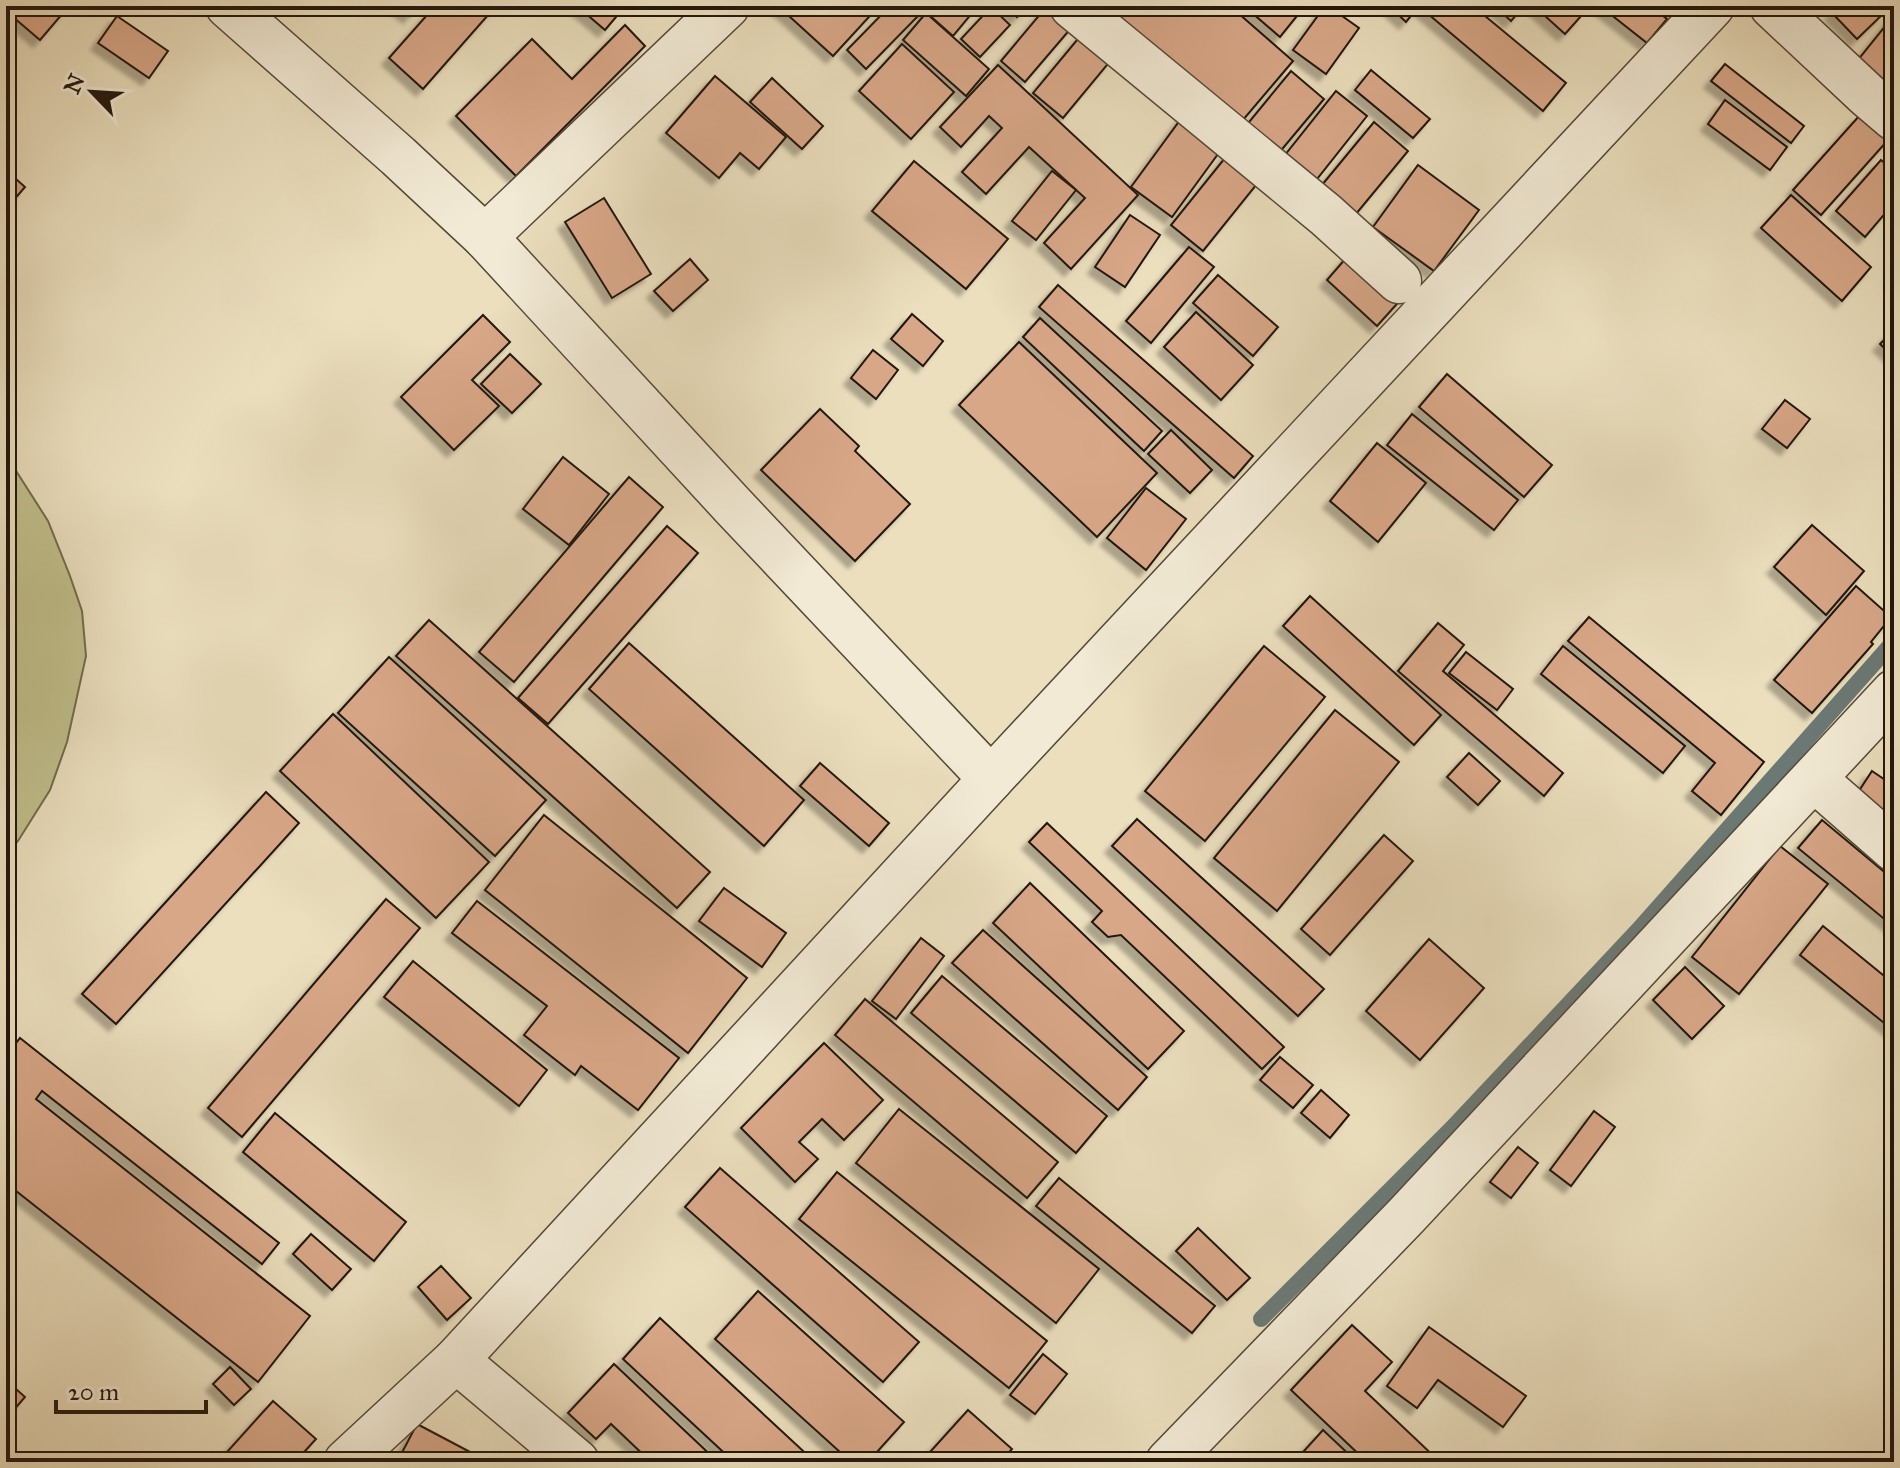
<svg xmlns="http://www.w3.org/2000/svg" width="1900" height="1468" font-family="'IM FELL Great Primer',serif">
<defs>
<filter id="shadow"><feDropShadow dx="-7" dy="7" stdDeviation="2" flood-color="#0004"/></filter>
</defs>
<rect width="100%" height="100%" fill="#ebdfbe"/>
<filter id="stains"><feTurbulence type="fractalNoise" baseFrequency=".0025" numOctaves="4"/><feColorMatrix values="0 0 0 0 .2 0 0 0 0 .09 0 0 0 0 .02 0 0 0 .5 -.17"/></filter>
<radialGradient id="worn" r=".72"><stop offset=".6" stop-color="#630" stop-opacity="0"/><stop offset="1" stop-color="#630" stop-opacity=".3"/></radialGradient>
<path fill="#c0bf8c" stroke="#716b4c" stroke-width="2" d="M6,455L48,521L70,576L82,611L86,656L67,742L50,790L18,841L6,855Z"/>
<g fill="none" stroke-linecap="round" stroke-linejoin="round">
<path stroke="#6b7975" stroke-width="16" d="M1261,1319L1452,1128L1638,930L1894,641"/>
</g>
<g fill="#d8a788" stroke="#22170d" stroke-width="2" filter="url(#shadow)">
<path d="M6,6H69L40,40L6,11Z"/>
<path d="M397,6H418L410,16Z"/>
<path d="M435,6H496L423,89L389,58Z"/>
<path d="M577,6H604L616,17L605,30Z"/>
<path d="M778,6H879L833,56Z"/>
<path d="M890,6H911L919,15L866,69L847,50Z"/>
<path d="M919,6H978L953,36Z"/>
<path d="M1006,6H1028L1017,17Z"/>
<path d="M1047,6H1061L1078,20L1025,82L1001,61Z"/>
<path d="M1114,6H1230L1293,61L1237,127L1106,16Z"/>
<path d="M1244,6H1305L1280,37Z"/>
<path d="M1325,6H1328L1359,28L1326,74L1293,50Z"/>
<path d="M1389,6H1419L1406,22Z"/>
<path d="M1422,6H1473L1566,83L1543,111L1421,8Z"/>
<path d="M1495,6H1524L1511,21Z"/>
<path d="M1534,6H1572L1582,15L1565,34Z"/>
<path d="M1600,6H1650L1667,19L1647,43Z"/>
<path d="M1660,6H1678L1671,15Z"/>
<path d="M1802,6H1823L1812,16Z"/>
<path d="M1839,6H1877L1884,13L1857,39L1832,13Z"/>
<path d="M991,7L1010,25L980,57L961,39Z"/>
<path d="M926,13L989,69L966,96L903,40Z"/>
<path d="M1894,15V91L1857,61Z"/>
<path d="M117,16L168,51L149,78L98,43Z"/>
<path d="M625,25L645,46L516,176L456,116L532,39L572,79Z"/>
<path d="M1082,34L1112,59L1063,118L1033,93Z"/>
<path d="M902,44L954,92L911,139L859,91Z"/>
<path d="M1725,64L1804,126L1791,143L1711,81Z"/>
<path d="M998,65L1138,195L1071,269L1044,243L1085,198L1029,147L986,194L962,172L1002,128L989,116L961,147L940,127Z"/>
<path d="M1371,70L1430,119L1413,138L1355,90Z"/>
<path d="M1291,71L1324,99L1273,160L1240,133Z"/>
<path d="M715,76L786,137L759,169L740,153L719,178L666,133Z"/>
<path d="M772,78L823,126L802,149L750,102Z"/>
<path d="M1336,91L1367,116L1317,179L1285,155Z"/>
<path d="M1725,100L1787,147L1770,170L1708,124Z"/>
<path d="M1186,112L1226,143L1172,217L1131,187Z"/>
<path d="M1860,115L1888,140L1821,215L1793,190Z"/>
<path d="M1374,122L1408,151L1351,220L1317,191Z"/>
<path d="M1233,148L1265,174L1203,251L1171,225Z"/>
<path d="M1881,160L1894,171V203L1865,237L1836,211Z"/>
<path d="M914,161L1008,239L966,289L872,211Z"/>
<path d="M1418,165L1479,210L1434,271L1373,227Z"/>
<path d="M6,170L25,187L6,209Z"/>
<path d="M1052,171L1076,190L1036,240L1012,221Z"/>
<path d="M1791,195L1871,267L1842,301L1761,228Z"/>
<path d="M604,198L651,274L612,298L565,222Z"/>
<path d="M1130,215L1160,235L1125,287L1095,267Z"/>
<path d="M1189,247L1214,267L1151,343L1126,321Z"/>
<path d="M1353,250L1404,296L1377,326L1327,280Z"/>
<path d="M690,259L708,280L673,311L654,291Z"/>
<path d="M1218,275L1278,327L1253,356L1193,303Z"/>
<path d="M1058,285L1253,456L1234,478L1039,307Z"/>
<path d="M1196,312L1253,365L1221,400L1164,347Z"/>
<path d="M912,314L943,341L923,366L891,339Z"/>
<path d="M483,315L510,342L472,380L499,406L454,450L401,397Z"/>
<path d="M1040,318L1162,431L1144,451L1023,337Z"/>
<path d="M1894,330V357L1880,344Z"/>
<path d="M1019,342L1157,473L1097,537L959,405Z"/>
<path d="M873,350L898,370L876,399L851,378Z"/>
<path d="M510,354L541,384L512,413L481,384Z"/>
<path d="M1447,374L1552,465L1524,497L1419,407Z"/>
<path d="M1785,400L1810,419L1787,448L1762,429Z"/>
<path d="M820,409L859,446L855,451L910,504L855,561L761,470Z"/>
<path d="M1412,414L1518,500L1494,530L1387,445Z"/>
<path d="M1171,430L1212,470L1190,493L1148,454Z"/>
<path d="M1377,443L1426,483L1378,542L1330,501Z"/>
<path d="M563,457L609,494L569,545L523,509Z"/>
<path d="M629,477L663,507L514,682L479,652Z"/>
<path d="M1146,488L1186,519L1146,570L1107,538Z"/>
<path d="M1812,525L1864,571L1826,615L1774,567Z"/>
<path d="M667,526L698,553L548,724L518,698Z"/>
<path d="M1856,586L1891,617L1871,642L1873,644L1812,713L1774,680Z"/>
<path d="M1310,596L1441,715L1414,745L1283,626Z"/>
<path d="M1589,617L1764,762L1721,815L1692,791L1715,763L1568,641Z"/>
<path d="M429,620L710,872L677,908L396,656Z"/>
<path d="M1438,623L1464,645L1443,671L1563,773L1544,796L1398,671Z"/>
<path d="M629,643L804,800L764,846L589,689Z"/>
<path d="M1264,646L1325,697L1205,841L1145,791Z"/>
<path d="M1563,646L1685,746L1663,773L1541,674Z"/>
<path d="M1466,652L1513,689L1497,710L1449,673Z"/>
<path d="M389,657L546,800L495,856L338,713Z"/>
<path d="M1335,710L1399,762L1277,911L1214,858Z"/>
<path d="M333,714L489,862L436,918L280,771Z"/>
<path d="M1469,753L1500,781L1478,805L1447,777Z"/>
<path d="M820,763L889,823L869,846L800,786Z"/>
<path d="M1872,771L1894,786V821L1851,803Z"/>
<path d="M266,792L299,823L116,1024L82,994Z"/>
<path d="M544,815L747,978L688,1053L485,890Z"/>
<path d="M1137,819L1324,989L1298,1016L1112,846Z"/>
<path d="M1822,820L1894,880V927L1798,848Z"/>
<path d="M1047,823L1284,1047L1262,1069L1121,935L1108,937L1092,922L1102,911L1029,842Z"/>
<path d="M1384,835L1413,861L1330,955L1301,929Z"/>
<path d="M1780,846L1828,884L1739,994L1692,957Z"/>
<path d="M1030,883L1184,1031L1148,1069L993,923Z"/>
<path d="M724,888L786,933L762,967L699,921Z"/>
<path d="M386,899L420,928L242,1137L208,1108Z"/>
<path d="M477,901L679,1058L638,1110L581,1066L575,1075L524,1035L547,1006L452,933Z"/>
<path d="M1823,926L1894,984V1031L1800,955Z"/>
<path d="M983,930L1147,1077L1118,1110L952,963Z"/>
<path d="M921,938L944,956L896,1019L872,1001Z"/>
<path d="M1429,939L1484,988L1420,1060L1366,1011Z"/>
<path d="M413,961L547,1070L519,1106L384,997Z"/>
<path d="M1685,967L1724,1006L1692,1039L1653,1000Z"/>
<path d="M942,976L1107,1116L1076,1153L911,1013Z"/>
<path d="M865,999L1058,1162L1027,1198L835,1035Z"/>
<path d="M20,1038L279,1243L262,1264L42,1091L36,1099L310,1316L258,1382L6,1183V1056Z"/>
<path d="M824,1043L883,1100L844,1140L822,1119L799,1142L818,1159L795,1182L741,1128Z"/>
<path d="M1280,1057L1313,1085L1293,1108L1260,1080Z"/>
<path d="M1321,1090L1349,1115L1330,1138L1301,1113Z"/>
<path d="M899,1109L1099,1269L1056,1323L856,1163Z"/>
<path d="M1594,1111L1615,1127L1571,1186L1550,1170Z"/>
<path d="M275,1113L406,1222L374,1261L243,1152Z"/>
<path d="M1518,1147L1538,1163L1511,1198L1490,1182Z"/>
<path d="M720,1168L919,1342L883,1382L685,1207Z"/>
<path d="M837,1172L1047,1341L1009,1388L799,1219Z"/>
<path d="M1059,1178L1215,1306L1192,1333L1036,1206Z"/>
<path d="M1198,1228L1250,1278L1227,1300L1176,1251Z"/>
<path d="M311,1234L351,1269L332,1290L293,1254Z"/>
<path d="M441,1266L471,1298L447,1320L418,1287Z"/>
<path d="M758,1291L904,1422L868,1462H851L715,1339Z"/>
<path d="M660,1318L815,1462H734L623,1359Z"/>
<path d="M1352,1325L1392,1362L1365,1391L1440,1462H1367L1291,1390Z"/>
<path d="M1429,1327L1526,1396L1503,1427L1438,1380L1417,1408L1387,1386Z"/>
<path d="M1043,1354L1067,1374L1035,1414L1010,1395Z"/>
<path d="M614,1364L718,1462H651L611,1424L596,1439L568,1413Z"/>
<path d="M230,1367L251,1389L234,1405L213,1384Z"/>
<path d="M6,1380L25,1397L6,1419Z"/>
<path d="M273,1401L316,1439L295,1462H218Z"/>
<path d="M968,1410L1012,1449L1000,1462H921Z"/>
<path d="M417,1424L489,1462H397Z"/>
<path d="M1323,1430L1357,1462H1294Z"/>
</g>
<g fill="none" stroke-linecap="round" stroke-linejoin="round">
<defs>
<g id="minor">
<path d="M228,6L398,156L485,237L733,506L991,779L456,1360L346,1462"/>
<path d="M1072,6L1326,215L1399,281"/>
<path d="M1772,6L1867,95L1894,118"/>
<path d="M485,237L727,6"/>
<path d="M991,779L1712,6"/>
<path d="M1814,779L1894,849"/>
<path d="M456,1360L577,1462"/>
<path d="M1168,1462L1407,1215L1894,692"/>
</g>
</defs>
<use href="#minor" stroke="#544939" stroke-width="47"/>
<use href="#minor" stroke="#f2ead5" stroke-width="44"/>
</g>
<rect width="1900" height="1468" fill="none" stroke="#ebdfbe" stroke-width="32"/>
<rect x="8" y="8" width="1884" height="1452" fill="none" stroke="#22170d" stroke-width="4"/>
<rect x="16" y="16" width="1868" height="1436" fill="none" stroke="#22170d" stroke-width="2"/>
<g transform="translate(92 92) rotate(295)" stroke="#f2ead5" stroke-width="6" paint-order="stroke">
<path d="M0-6L14 30L0 20L-14 30Z" fill="#22170d"/>
<text y="-12" font-size="22" font-weight="bold" text-anchor="middle" fill="#22170d">N</text>
</g>
<path d="M56 1400v12h150v-12" fill="none" stroke="#22170d" stroke-width="4"/>
<text x="68" y="1400" font-size="24" fill="#22170d" stroke="#f2ead5" stroke-width="6" paint-order="stroke">20 m</text>
<rect width="100%" height="100%" filter="url(#stains)"/>
<rect width="100%" height="100%" fill="url(#worn)"/>
</svg>
